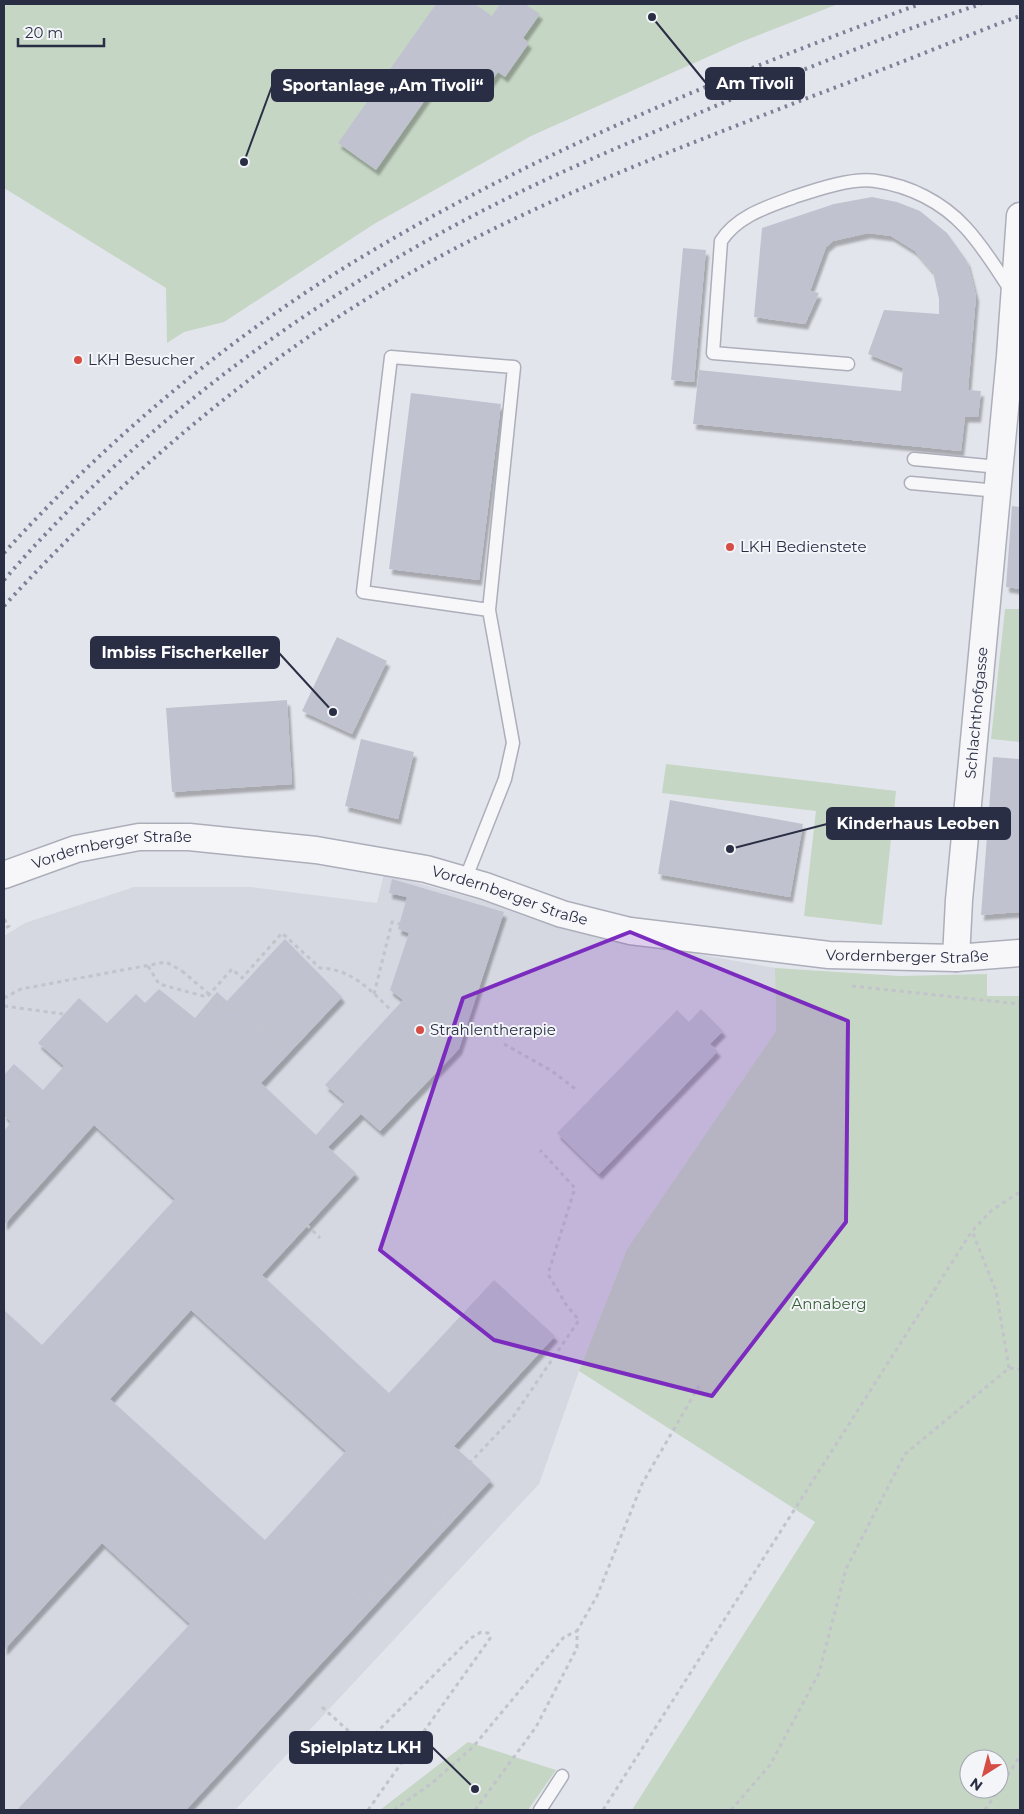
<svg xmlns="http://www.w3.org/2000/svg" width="1024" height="1814" font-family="Montserrat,sans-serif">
<defs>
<filter id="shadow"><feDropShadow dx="3" dy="5.5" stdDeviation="1" flood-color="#0004"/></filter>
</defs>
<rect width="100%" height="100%" fill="#e3e5ec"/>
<path fill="#d5d7e1" d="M384,874L646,945L775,968L776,1031L627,1249L579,1371L539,1484L235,1810H4V936L25,923L134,887H251L377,903Z"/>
<g fill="#c5d6c4" fill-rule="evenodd">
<path d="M6,4H838L741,42L531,136L374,224L224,322L184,332L167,343L166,288L4,188V12Z"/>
<path d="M1005,609H1020V742L991,739Z"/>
<path d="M666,764L896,791L882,925L804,916L816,811L662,793Z"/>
<path d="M775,968L900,976L987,974V996H1020V1810H632L815,1522L579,1371L627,1249L776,1031ZM969,1759H999V1789H969Z"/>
<path d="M468,1742L556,1770L528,1810H380Z"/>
</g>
<g fill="#c0c3cf" fill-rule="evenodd" filter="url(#shadow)">
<path d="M436,4H475L492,16L500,4H525L540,14L523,38L529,43L505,77L498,72L481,95L446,70L376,170L338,143Z"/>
<path d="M872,197L897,202L920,211L947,233L967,261L976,296L968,390L981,391L978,417H965L961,451L693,424L699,370L901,391L903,368L868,354L884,310L939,314V299L933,272L915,251L891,236L868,233L833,241L826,247L810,291L819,293L805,324L754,317L762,228L834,204Z"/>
<path d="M683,248L706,250L694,382L671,380Z"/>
<path d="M411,393L501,404L479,580L389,569Z"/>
<path d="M1012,506L1020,507V589L1006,587Z"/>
<path d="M337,637L387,661L352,734L302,711Z"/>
<path d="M287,700L292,784L172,792L166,708Z"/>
<path d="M361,739L414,752L398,819L345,806Z"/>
<path d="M993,757L1020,759V912L981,915Z"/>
<path d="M670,800L803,824L790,897L658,874Z"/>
<path d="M392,879L504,912L459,1049L380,1131L361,1114L328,1147L356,1173L262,1275L389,1393L494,1280L555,1336L454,1446L491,1480L186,1810H17L190,1624L102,1543L4,1650V1310L42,1345L175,1199L94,1125L4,1225V1131L11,1122L4,1115V1075L14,1064L43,1090L64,1066L38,1043L79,998L107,1023L136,994L145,1003L159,989L195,1018L217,992L227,1001L285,939L342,997L261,1083L316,1135L345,1102L325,1085L403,1000L390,990L409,933L398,929L407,897L389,893ZM191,1310L346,1451L265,1540L110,1399Z"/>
<path d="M701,1009L723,1031L710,1044L718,1051L599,1174L557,1133L677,1010L689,1022Z"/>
</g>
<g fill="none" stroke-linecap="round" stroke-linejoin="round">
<defs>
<g id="lane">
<path d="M848,364L713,353L721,241C737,216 767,207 794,197C815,190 853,177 876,181C910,186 942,202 965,227C983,246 997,270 1012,292"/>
<path d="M914,459L999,467"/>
<path d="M911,483L998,491"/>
<path d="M465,880L505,779L513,743L489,610L514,367L391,357L363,592L489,610"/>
<path d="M540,1810L562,1776"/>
</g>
<g id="street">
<path id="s1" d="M4,875L76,849L139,837H189L316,850L426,869L485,886L562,914L630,931L829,955L956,958L1020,953"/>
<path id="s2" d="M956,958L959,900L1010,356L1020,216"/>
</g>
</defs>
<use href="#lane" stroke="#acaeba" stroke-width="15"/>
<use href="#street" stroke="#acaeba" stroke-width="29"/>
<g stroke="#c2c3cb" stroke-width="3" stroke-dasharray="4 4" stroke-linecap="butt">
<path d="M4,919L9,926L4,929"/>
<path d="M148,966L159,984L207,997L232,969L242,978L282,933L320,968C352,969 370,990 392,1011"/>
<path d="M852,986L1020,1004"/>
<path d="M374,994L392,922L400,924"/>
<path d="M4,998L21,989L166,962L182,971"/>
<path d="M4,1006L63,1014"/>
<path d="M198,1020L215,999L227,1010L239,1006L285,1049"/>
<path d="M504,1044L552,1071L578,1091"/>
<path d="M307,1225L320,1238"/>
<path d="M1009,1368L996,1291L972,1231L992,1210L1020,1192"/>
<path d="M351,1591L364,1605L476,1481L466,1467L513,1417L579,1320L567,1306L548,1274L575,1188L540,1150"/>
<path d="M322,1707L364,1745L471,1638L481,1632L488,1633L491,1637L368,1810"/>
<path d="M999,1789L1020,1756"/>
<path d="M394,1810L432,1783L473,1747L564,1637L577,1631"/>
<path d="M475,1810L536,1727L577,1648V1631L597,1596L642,1484L699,1386"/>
<path d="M603,1810L972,1231"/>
<path d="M731,1810L770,1765L819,1673L846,1569L905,1454L1009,1368L1020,1369"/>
<path d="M985,1810L999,1789"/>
</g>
<use href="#lane" stroke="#f7f7fa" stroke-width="12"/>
<use href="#street" stroke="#f7f7fa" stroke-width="26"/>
<g stroke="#7c8097" stroke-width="4" stroke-dasharray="2.5 5" stroke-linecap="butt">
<path d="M4,553C102,445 216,348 339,271C520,158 721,77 920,4"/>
<path d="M4,580C145,417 328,285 522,191C582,162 645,136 706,110C797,72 887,35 981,4"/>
<path d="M4,606C121,479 249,367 398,280C524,206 662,155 797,102C845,84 894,65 942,46C968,36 994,25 1020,16"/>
</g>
<path stroke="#c2c3cb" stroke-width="3" stroke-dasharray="4 4" stroke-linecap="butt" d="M182,971L215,999"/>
</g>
<path fill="#7b2cbf" fill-opacity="0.2" stroke="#7b2cbf" stroke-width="4" stroke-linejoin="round" d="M630,932L848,1021L846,1222L712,1396L494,1340L380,1250L463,998Z"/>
<g fill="#d54d44" stroke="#f3f5f9" stroke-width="2">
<circle cx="78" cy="360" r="5"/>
<circle cx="730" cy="547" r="5"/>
<circle cx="420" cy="1030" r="5"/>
</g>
<g text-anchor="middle" stroke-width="4" stroke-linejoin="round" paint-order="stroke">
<g font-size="15" fill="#2a2e45" stroke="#f3f5f9" text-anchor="start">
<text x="88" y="365">LKH Besucher</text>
<text x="740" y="552">LKH Bedienstete</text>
<text x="430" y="1035">Strahlentherapie</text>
</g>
<g font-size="15" fill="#2a2e45" stroke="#f3f5f9">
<text dy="5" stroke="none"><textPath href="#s2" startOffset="246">Schlachthofgasse</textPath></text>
<text dy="5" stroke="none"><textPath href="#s1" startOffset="112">Vordernberger Straße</textPath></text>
<text dy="5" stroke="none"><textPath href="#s1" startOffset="518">Vordernberger Straße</textPath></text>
<text dy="5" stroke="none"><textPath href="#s1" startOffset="922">Vordernberger Straße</textPath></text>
</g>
<g font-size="15" fill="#366237" stroke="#f3f5f9">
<text x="829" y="1309">Annaberg</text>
</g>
</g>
<path fill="none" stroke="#2a2e45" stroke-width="2" d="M652 17L706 83M244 162L272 86M333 712L279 653M730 849L827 824M475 1789L432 1747"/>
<g fill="#2a2e45" stroke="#f3f5f9" stroke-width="2">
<circle cx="652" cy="17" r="5"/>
<circle cx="244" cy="162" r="5"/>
<circle cx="333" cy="712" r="5"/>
<circle cx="730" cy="849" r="5"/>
<circle cx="475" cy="1789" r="5"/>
</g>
<g fill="#2a2e45" stroke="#2a2e45" stroke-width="2">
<rect x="706" y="68" width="98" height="31" rx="5"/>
<rect x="272" y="70" width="221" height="31" rx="5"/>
<rect x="91" y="637" width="188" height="31" rx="5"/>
<rect x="827" y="808" width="183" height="31" rx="5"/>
<rect x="290" y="1732" width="142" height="31" rx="5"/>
</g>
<g font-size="16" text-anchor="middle" font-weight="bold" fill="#fff">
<text x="755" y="89">Am Tivoli</text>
<text x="383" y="91">Sportanlage „Am Tivoli“</text>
<text x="185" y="658">Imbiss Fischerkeller</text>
<text x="918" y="829">Kinderhaus Leoben</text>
<text x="361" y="1753">Spielplatz LKH</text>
</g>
<rect width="1024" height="1814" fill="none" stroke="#2a2e45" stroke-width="10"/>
<g transform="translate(984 1774) rotate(216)"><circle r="24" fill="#f3f5f9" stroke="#a3a5b1"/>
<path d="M0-4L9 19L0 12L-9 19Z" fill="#d54d44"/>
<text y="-8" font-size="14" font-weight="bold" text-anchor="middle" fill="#2a2e45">N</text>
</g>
<path d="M18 38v8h86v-8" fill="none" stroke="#2a2e45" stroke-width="2.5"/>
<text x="25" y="38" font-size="15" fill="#2a2e45" stroke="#f3f5f9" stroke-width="4" paint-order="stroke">20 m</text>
</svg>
